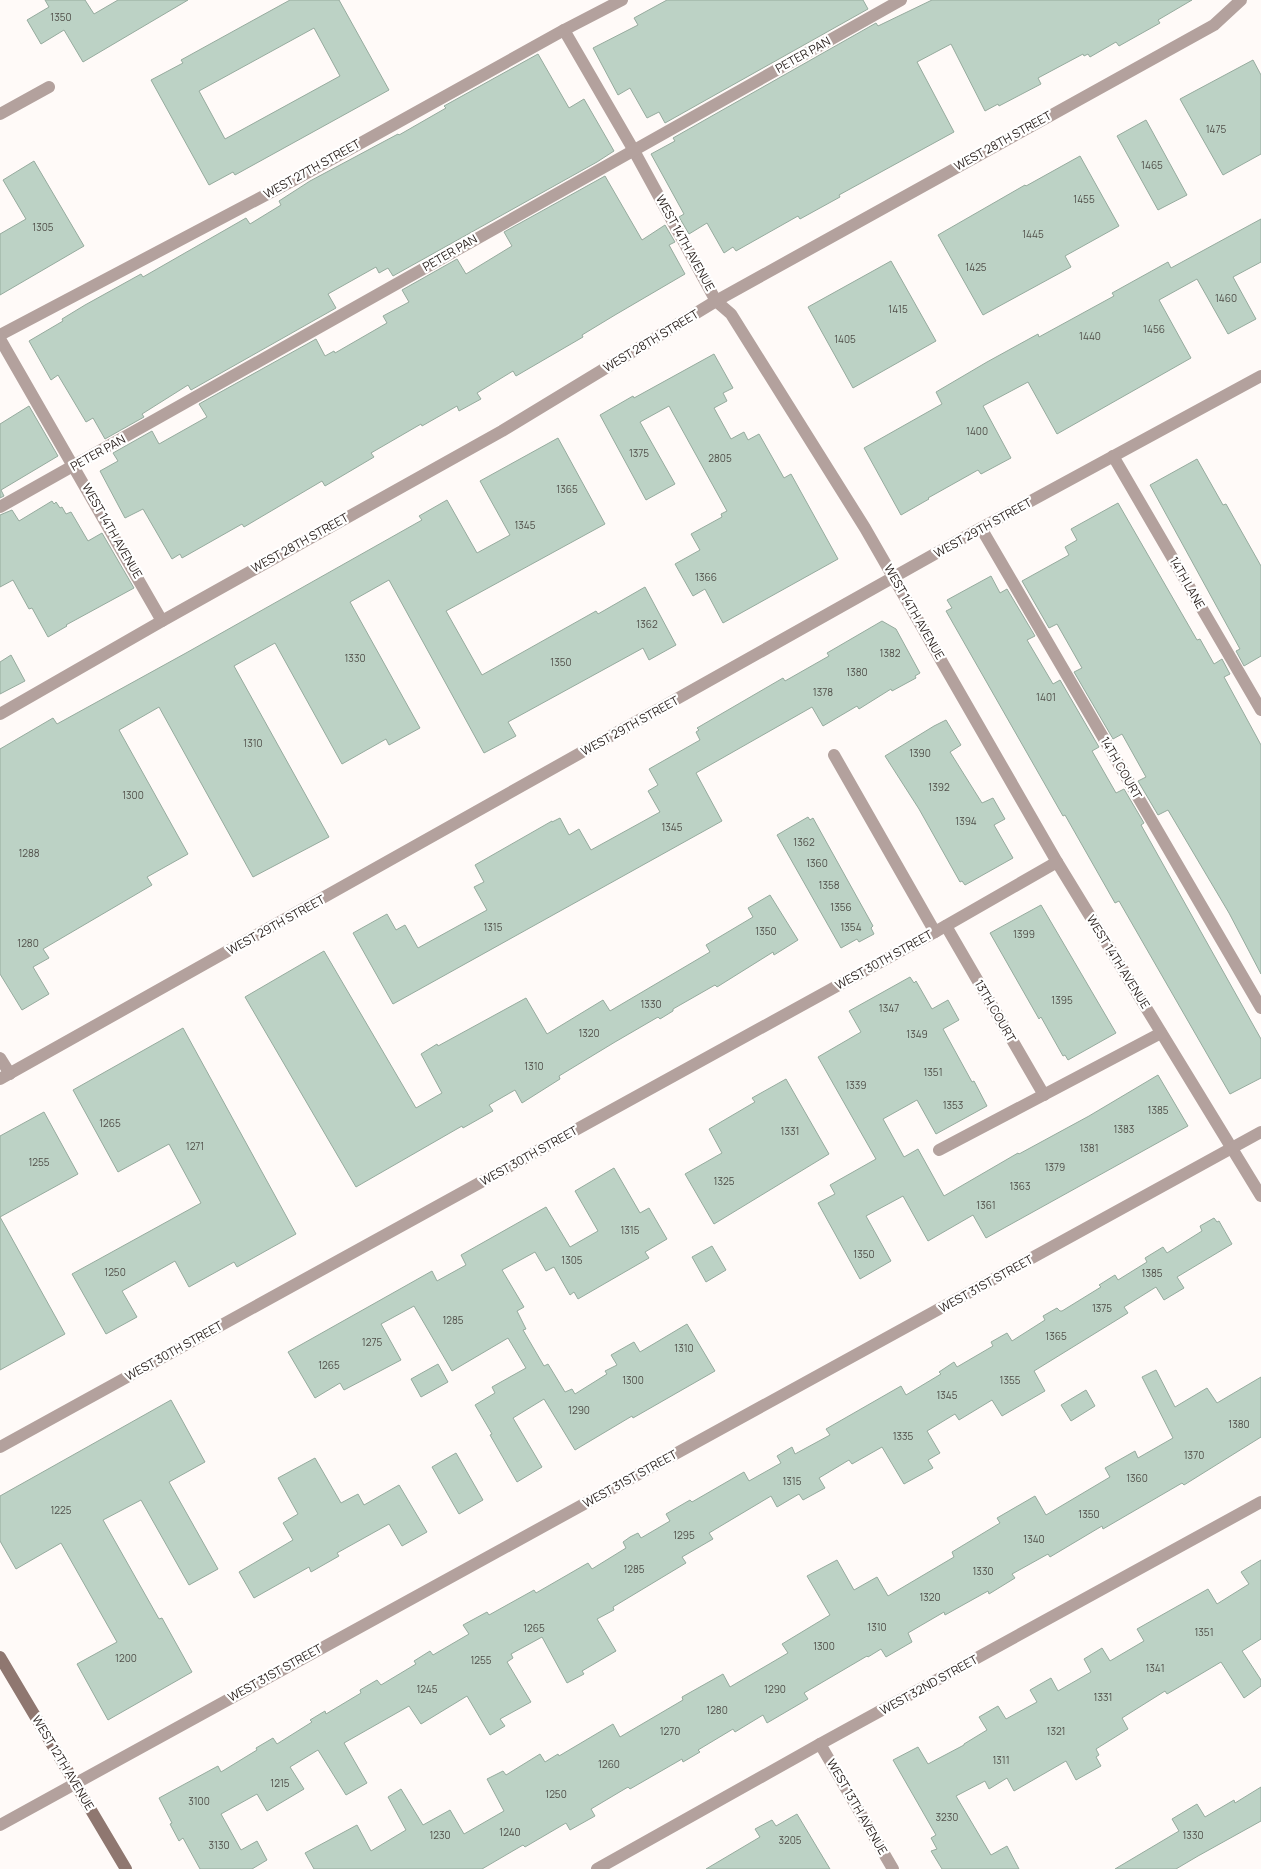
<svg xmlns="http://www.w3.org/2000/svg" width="1261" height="1869" font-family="Manrope,sans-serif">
<rect width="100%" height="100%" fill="#fffaf8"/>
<g fill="#bcd2c5" stroke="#96ab9e" fill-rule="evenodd">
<path d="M45,0H85L94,14L118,0H188L83,62L64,30L41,44L27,20L49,7Z"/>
<path d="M290,0H339L389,90L235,175L233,172L209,185L151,80L183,63L181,60ZM314,28L340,76L225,139L199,91Z"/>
<path d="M667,0H863L868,9L665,123L659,112L647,118L630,88L618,95L593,48L638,25L634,18Z"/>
<path d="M932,0H1192L1158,20L1160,23L1119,46L1116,42L1090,57L1088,54L1084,56L1083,54L1038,78L1041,84L999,106L998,104L985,111L951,44L917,62L954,132L839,195L840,197L800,219L798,216L736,251L733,247L724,253L707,223L689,234L679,217L684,214L651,154L675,141L673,138L876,23L878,26Z"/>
<path d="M538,54L569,108L584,99L614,151L597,162L393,276L388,268L379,273L376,267L328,294L336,308L191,390L188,385L142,414L144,417L105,439L93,418L86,422L58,375L51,380L29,341L63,321L62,319L85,305L141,274L143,277L246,218L250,224L281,205L279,201L310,181L398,134L399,135L446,108L444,106Z"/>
<path d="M1253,60L1261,75V154L1223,175L1180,99Z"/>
<path d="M1146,120L1187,195L1158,210L1117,136Z"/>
<path d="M1080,156L1119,226L1065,256L1071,267L983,315L938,235L1025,185L1026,186Z"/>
<path d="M34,161L84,246L0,295V234L26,219L3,180Z"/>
<path d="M605,176L642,240L665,225L675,242L669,245L685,274L615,315L582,335L583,337L516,376L513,371L477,393L481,399L459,411L457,406L422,426L421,424L371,453L374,457L325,486L322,481L244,527L242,524L182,558L180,554L172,559L143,509L125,518L100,471L118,461L113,453L152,431L159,444L207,417L199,404L316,339L325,356L334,351L335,353L387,323L383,316L409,302L402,290L457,259L466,274L512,246L504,232Z"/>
<path d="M1261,219V262L1233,277L1256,319L1228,334L1197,279L1159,300L1191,358L1057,434L1028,382L983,406L1011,458L981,474L978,470L928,498L929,499L901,515L864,448L942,404L936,392L987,362L1038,334L1039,337L1114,296L1112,293L1168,262L1171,268Z"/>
<path d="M891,261L936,341L853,388L808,307Z"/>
<path d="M714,354L733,388L723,393L727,401L714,408L731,439L744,432L748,440L759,434L784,478L791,474L838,559L723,623L705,589L693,596L675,564L700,550L691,534L722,517L721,514L727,511L669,406L640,422L675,484L646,500L600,415L633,396L634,398Z"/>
<path d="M29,406L58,456L1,490L4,496L0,498V424Z"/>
<path d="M558,438L605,524L446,611L482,675L596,611L598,614L645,587L676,645L649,660L643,648L508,722L516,736L484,753L389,580L350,602L420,728L389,745L386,739L342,764L275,643L234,666L329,837L253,877L159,707L119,730L188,854L147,877L152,885L43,949L49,958L33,967L49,994L22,1010L0,974V749L53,718L57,724L186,653L422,520L419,516L447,500L477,553L510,535L480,481Z"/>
<path d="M1197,459L1223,505L1226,504L1261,566V656L1244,666L1236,651L1240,649L1150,485Z"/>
<path d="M52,501L54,504L56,502L60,508L62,507L66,514L71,512L88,541L102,533L134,588L66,625L67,626L48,637L32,608L29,609L13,580L0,587V515L12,510L19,521Z"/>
<path d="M1118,503L1197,640L1200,639L1214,664L1222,659L1230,674L1224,677L1261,745V974L1229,913L1168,810L1158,815L1138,781L1146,777L1122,734L1113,739L1074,672L1082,668L1057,624L1049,628L1022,581L1069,555L1065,547L1077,540L1071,529Z"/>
<path d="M991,576L1000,593L1007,589L1035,636L1027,640L1053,684L1060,680L1099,747L1092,751L1116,793L1124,789L1144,823L1141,825L1261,1039V1078L1230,1094L1119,901L1115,903L1065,815L1063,816L946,611L952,608L947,600Z"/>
<path d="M882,621L896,629L920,673L915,676L916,678L892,691L891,689L859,709L857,706L823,726L812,707L696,773L722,821L393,1004L353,933L387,914L396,930L405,925L418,948L487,910L474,887L484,882L475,865L552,821V822L560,818L569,835L579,829L591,850L660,812L648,791L658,785L649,769L700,740L696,732L699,730L697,728L783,678L785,681L829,656L827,653Z"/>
<path d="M11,655L25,681L0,694V662Z"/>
<path d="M946,720L961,745L950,752L982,803L993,798L1005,819L994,825L1013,858L965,885L962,881L960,882L919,809L885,756L934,726Z"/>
<path d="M808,817L810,820L813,818L873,926L871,928L874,934L859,942L857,939L841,948L777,835Z"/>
<path d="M770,895L798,940L774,955L773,952L717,987L715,985L673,1009V1011L660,1019L658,1017L615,1042L559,1076L560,1079L522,1103L515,1090L489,1105L493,1111L463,1128L462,1126L356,1187L245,997L324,951L416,1108L442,1093L421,1054L437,1044L438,1046L526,998L547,1034L603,1000L610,1011L710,952L706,945L753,917L748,908Z"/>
<path d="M1041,905L1116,1033L1068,1060L1065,1055L1063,1056L1041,1017L1039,1019L990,933Z"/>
<path d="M910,977L914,983L916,981L932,1009L948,1000L959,1020L943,1029L972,1082L974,1081L987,1106L936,1134L917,1100L883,1119L904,1157L918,1149L944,1196L1018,1153L1019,1154L1089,1116L1158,1075L1188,1126L986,1238L973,1215L928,1241L903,1196L866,1216L891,1261L860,1279L818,1203L835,1194L830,1185L876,1159L818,1057L861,1032L849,1011Z"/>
<path d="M183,1028L296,1234L237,1267L234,1262L189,1287L175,1261L122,1291L137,1317L106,1334L72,1274L201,1203L169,1144L118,1172L73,1090Z"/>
<path d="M786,1079L829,1154L714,1224L685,1174L722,1153L709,1129L755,1102L752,1098Z"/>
<path d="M44,1112L78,1174L0,1217V1136Z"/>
<path d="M614,1168L640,1213L649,1208L667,1239L645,1252L649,1258L578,1299L574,1292L570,1295L554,1267L546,1271L535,1252L502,1270L524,1307L517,1311L526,1329L523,1330L544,1366L548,1364L565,1392L572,1389L575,1394L607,1374L605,1371L617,1365L611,1355L634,1342L640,1352L687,1324L715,1371L633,1418L632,1416L575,1450L544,1399L513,1418L542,1467L517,1482L490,1435L492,1434L475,1405L495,1393L492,1387L526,1368L508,1338L452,1371L414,1306L381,1324L401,1360L344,1390L340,1383L315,1398L288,1352L432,1271L437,1281L466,1265L461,1255L546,1207L570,1247L598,1231L575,1191Z"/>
<path d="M0,1217L65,1334L0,1370Z"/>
<path d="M1214,1218L1217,1222L1219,1221L1232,1244L1177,1277L1184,1288L1164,1300L1156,1287L1124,1307L1128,1313L1034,1371L1045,1391L1002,1416L992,1400L959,1420L955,1414L927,1431L940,1453L928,1460L933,1468L904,1484L882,1447L852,1464L849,1460L819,1478L825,1488L803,1500L799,1494L777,1507L771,1496L709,1533L713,1539L682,1557L686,1563L613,1607L614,1610L597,1619L616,1651L582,1671L584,1674L567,1683L542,1637L511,1654L513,1658L507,1662L531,1702L500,1719L505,1726L490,1735L467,1696L421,1724L409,1706L344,1743L367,1783L346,1795L318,1750L290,1767L304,1789L267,1811L257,1794L221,1814L241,1850L257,1841L267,1860L252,1869H200L183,1838L179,1841L170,1824L172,1823L159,1798L218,1766L221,1772L257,1750L256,1748L273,1738L277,1744L312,1722L310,1720L325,1711L326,1714L361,1693L360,1690L377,1680L381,1685L416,1664L414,1661L430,1651L433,1655L469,1634L463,1625L487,1612L489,1615L534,1590L536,1593L588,1563L592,1569L626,1548L623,1542L630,1537L638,1533L641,1538L670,1521L666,1514L690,1500L692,1502L744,1472L749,1481L781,1463L777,1456L792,1447L795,1454L830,1435L826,1429L901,1386L906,1395L941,1374L939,1372L954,1362L957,1367L993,1346L991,1342L1007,1333L1012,1341L1045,1320L1043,1316L1057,1308L1060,1311H1062L1101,1287L1099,1285L1115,1275L1118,1280L1147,1262L1145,1258L1163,1247L1167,1253L1202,1231L1200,1226Z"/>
<path d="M712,1246L726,1270L706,1282L692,1257Z"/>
<path d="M438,1364L448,1382L421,1397L411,1379Z"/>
<path d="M1156,1370L1175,1407L1207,1388L1217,1403L1261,1377V1437L1184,1485L1182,1483L1103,1529L1102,1526L1050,1557L1048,1554L1012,1574L1015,1578L989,1594L988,1591L945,1615L944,1612L908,1633L912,1642L886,1657L881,1649L868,1657L867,1656L804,1693L808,1699L767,1723L763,1715L735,1732L733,1729L698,1750L700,1752L683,1762L682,1759L630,1789L628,1787L591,1809L595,1816L570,1830L566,1823L525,1847L523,1845L482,1869H314L305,1853L357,1825L371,1851L406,1830L388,1797L401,1789L423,1825L450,1810L464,1834L504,1811L487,1779L503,1771L506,1775L540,1754L545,1762L558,1754L559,1756L613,1724L620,1737L683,1700L682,1697L723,1674L730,1687L788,1653L782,1644L830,1615L807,1576L837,1560L854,1590L877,1577L888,1596L954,1557L952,1552L1000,1523L997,1518L1035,1496L1046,1515L1110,1477L1105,1468L1135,1451L1138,1458L1173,1438L1142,1377Z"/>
<path d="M1086,1390L1095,1406L1071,1421L1061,1405Z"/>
<path d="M171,1400L205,1462L169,1482L218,1569L189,1585L141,1500L103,1520L159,1619L162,1618L192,1672L108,1720L77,1664L117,1642L61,1543L16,1569L0,1541V1496Z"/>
<path d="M456,1453L483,1500L459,1514L432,1467Z"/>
<path d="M315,1458L341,1503L358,1494L364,1505L399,1485L427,1532L402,1546L389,1524L337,1553L339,1556L311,1572L309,1567L254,1598L239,1572L293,1540L283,1523L298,1514L278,1478Z"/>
<path d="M1261,1560V1639L1242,1651L1261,1680V1686L1244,1698L1221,1662L1179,1687L1167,1694L1165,1691L1122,1718L1128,1729L1096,1749L1099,1755L1096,1757L1101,1766L1076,1780L1066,1761L1014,1791L1007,1778L989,1789L985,1781L956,1796L991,1855L1007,1846L1019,1869H942L931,1851L937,1849L931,1838L936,1835L893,1760L918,1747L928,1764L964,1745V1744L987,1730L979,1717L998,1706L1006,1719L1037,1702L1030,1690L1051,1678L1058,1691L1091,1672L1084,1659L1102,1648L1110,1661L1144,1641L1137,1629L1208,1589L1217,1604L1249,1584L1241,1572Z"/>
<path d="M1261,1787V1821L1198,1856L1176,1869H1115L1179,1831L1172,1819L1197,1804L1205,1817L1234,1800L1235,1803Z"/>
<path d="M797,1814L830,1869H706L760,1837L755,1829L772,1820L776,1826Z"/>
</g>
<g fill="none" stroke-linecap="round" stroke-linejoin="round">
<g stroke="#b3a19d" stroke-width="12">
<path d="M564,30L633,149L716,301L731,314L865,528L1057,862L1261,1196"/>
<path d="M0,114L49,87"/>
<path d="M0,335L296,179L564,30L622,0"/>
<path d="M0,339L162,621"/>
<path d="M1113,456L1261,710"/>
<path d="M0,507L901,0"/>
<path d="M981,528L1261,1008"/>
<path d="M0,714L162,621L502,431L716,301L1214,25L1241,0"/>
<path d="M834,755L935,932"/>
<path d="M946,926L1044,1095"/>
<path d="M0,1058L10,1074"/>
<path d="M939,1150L1161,1033"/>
<path d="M0,1447L935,932L1057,862"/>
<path d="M820,1744L893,1869"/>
<path d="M0,1825L1261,1132"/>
<path d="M597,1869L820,1744L1261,1502"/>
</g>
<path stroke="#b3a19d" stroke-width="12" d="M0,1079L981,528L1261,376"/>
<path stroke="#8f7770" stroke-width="12" d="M0,1657L126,1869"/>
</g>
<g text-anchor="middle" stroke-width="4.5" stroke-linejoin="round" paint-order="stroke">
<g font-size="10" fill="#51504a">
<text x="61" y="21">1350</text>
<text x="1216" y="133">1475</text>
<text x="1152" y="169">1465</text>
<text x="1084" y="203">1455</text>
<text x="43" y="231">1305</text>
<text x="1033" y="238">1445</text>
<text x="976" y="271">1425</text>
<text x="1226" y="302">1460</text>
<text x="898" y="313">1415</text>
<text x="1154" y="333">1456</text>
<text x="1090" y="340">1440</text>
<text x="845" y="343">1405</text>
<text x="977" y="435">1400</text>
<text x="639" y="457">1375</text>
<text x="720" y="462">2805</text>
<text x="567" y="493">1365</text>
<text x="525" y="529">1345</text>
<text x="706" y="581">1366</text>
<text x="647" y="628">1362</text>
<text x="890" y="657">1382</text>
<text x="355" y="662">1330</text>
<text x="561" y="666">1350</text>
<text x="857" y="676">1380</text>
<text x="823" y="696">1378</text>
<text x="1046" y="701">1401</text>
<text x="253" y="747">1310</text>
<text x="920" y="757">1390</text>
<text x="939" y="791">1392</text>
<text x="133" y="799">1300</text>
<text x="966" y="825">1394</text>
<text x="672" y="831">1345</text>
<text x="804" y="846">1362</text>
<text x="29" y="857">1288</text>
<text x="817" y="867">1360</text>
<text x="829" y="889">1358</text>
<text x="841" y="911">1356</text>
<text x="493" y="931">1315</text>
<text x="851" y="931">1354</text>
<text x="766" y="935">1350</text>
<text x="1024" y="938">1399</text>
<text x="28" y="947">1280</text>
<text x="1062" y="1004">1395</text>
<text x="651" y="1008">1330</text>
<text x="889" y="1012">1347</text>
<text x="589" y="1037">1320</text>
<text x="917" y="1038">1349</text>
<text x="534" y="1070">1310</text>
<text x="933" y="1076">1351</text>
<text x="856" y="1089">1339</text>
<text x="953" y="1109">1353</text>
<text x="1158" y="1114">1385</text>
<text x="110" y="1127">1265</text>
<text x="1124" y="1133">1383</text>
<text x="790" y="1135">1331</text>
<text x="195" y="1150">1271</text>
<text x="1089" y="1152">1381</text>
<text x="39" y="1166">1255</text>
<text x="1055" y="1171">1379</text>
<text x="724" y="1185">1325</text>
<text x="1020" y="1190">1363</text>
<text x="986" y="1209">1361</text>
<text x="630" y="1234">1315</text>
<text x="864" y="1258">1350</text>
<text x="572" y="1264">1305</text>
<text x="115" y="1276">1250</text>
<text x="1152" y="1277">1385</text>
<text x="1102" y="1312">1375</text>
<text x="453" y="1324">1285</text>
<text x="1056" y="1340">1365</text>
<text x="372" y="1346">1275</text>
<text x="684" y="1352">1310</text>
<text x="329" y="1369">1265</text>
<text x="633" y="1384">1300</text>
<text x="1010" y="1384">1355</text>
<text x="947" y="1399">1345</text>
<text x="579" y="1414">1290</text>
<text x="1239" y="1428">1380</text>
<text x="903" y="1440">1335</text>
<text x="1194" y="1459">1370</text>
<text x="1137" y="1482">1360</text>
<text x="792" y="1485">1315</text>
<text x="61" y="1514">1225</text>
<text x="1089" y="1518">1350</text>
<text x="684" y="1539">1295</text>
<text x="1034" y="1543">1340</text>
<text x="634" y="1573">1285</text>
<text x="983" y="1575">1330</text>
<text x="930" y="1601">1320</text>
<text x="877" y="1631">1310</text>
<text x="534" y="1632">1265</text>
<text x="1204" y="1636">1351</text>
<text x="824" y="1650">1300</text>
<text x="126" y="1662">1200</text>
<text x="481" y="1664">1255</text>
<text x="1155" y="1672">1341</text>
<text x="427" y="1693">1245</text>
<text x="775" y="1693">1290</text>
<text x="1103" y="1701">1331</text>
<text x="717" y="1714">1280</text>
<text x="670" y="1735">1270</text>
<text x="1056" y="1735">1321</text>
<text x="1001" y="1764">1311</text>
<text x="609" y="1768">1260</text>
<text x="280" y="1787">1215</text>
<text x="556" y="1798">1250</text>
<text x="199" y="1805">3100</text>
<text x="947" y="1821">3230</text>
<text x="510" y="1836">1240</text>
<text x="440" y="1839">1230</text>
<text x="1193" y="1839">1330</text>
<text x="790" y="1844">3205</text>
<text x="219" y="1849">3130</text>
</g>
<g font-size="12" fill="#2d2421" stroke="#fff">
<text transform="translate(803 55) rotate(-29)" y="4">PETER PAN</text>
<text transform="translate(1003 141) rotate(-29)" y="4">WEST 28TH STREET</text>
<text transform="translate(312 169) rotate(-29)" y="4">WEST 27TH STREET</text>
<text transform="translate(685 243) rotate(61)" y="4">WEST 14TH AVENUE</text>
<text transform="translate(450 253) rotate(-30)" y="4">PETER PAN</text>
<text transform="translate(651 341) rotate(-31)" y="4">WEST 28TH STREET</text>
<text transform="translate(98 453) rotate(-29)" y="4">PETER PAN</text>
<text transform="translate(983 528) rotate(-29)" y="4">WEST 29TH STREET</text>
<text transform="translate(112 531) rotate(60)" y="4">WEST 14TH AVENUE</text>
<text transform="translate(300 543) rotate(-29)" y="4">WEST 28TH STREET</text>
<text transform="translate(1187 583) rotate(60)" y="4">14TH LANE</text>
<text transform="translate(914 612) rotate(60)" y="4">WEST 14TH AVENUE</text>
<text transform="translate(630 726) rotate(-29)" y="4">WEST 29TH STREET</text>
<text transform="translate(1121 768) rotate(60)" y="4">14TH COURT</text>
<text transform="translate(276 925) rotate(-29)" y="4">WEST 29TH STREET</text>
<text transform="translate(884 960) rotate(-29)" y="4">WEST 30TH STREET</text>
<text transform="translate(1118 962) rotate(58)" y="4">WEST 14TH AVENUE</text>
<text transform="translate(995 1011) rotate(60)" y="4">13TH COURT</text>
<text transform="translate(529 1156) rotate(-29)" y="4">WEST 30TH STREET</text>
<text transform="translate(986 1284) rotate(-29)" y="4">WEST 31ST STREET</text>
<text transform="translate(174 1351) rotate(-29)" y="4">WEST 30TH STREET</text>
<text transform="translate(630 1479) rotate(-29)" y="4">WEST 31ST STREET</text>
<text transform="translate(275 1673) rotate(-29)" y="4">WEST 31ST STREET</text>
<text transform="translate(929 1685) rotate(-29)" y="4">WEST 32ND STREET</text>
<text transform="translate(63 1763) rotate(59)" y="4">WEST 12TH AVENUE</text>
<text transform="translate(857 1807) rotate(60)" y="4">WEST 13TH AVENUE</text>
</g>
</g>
</svg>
